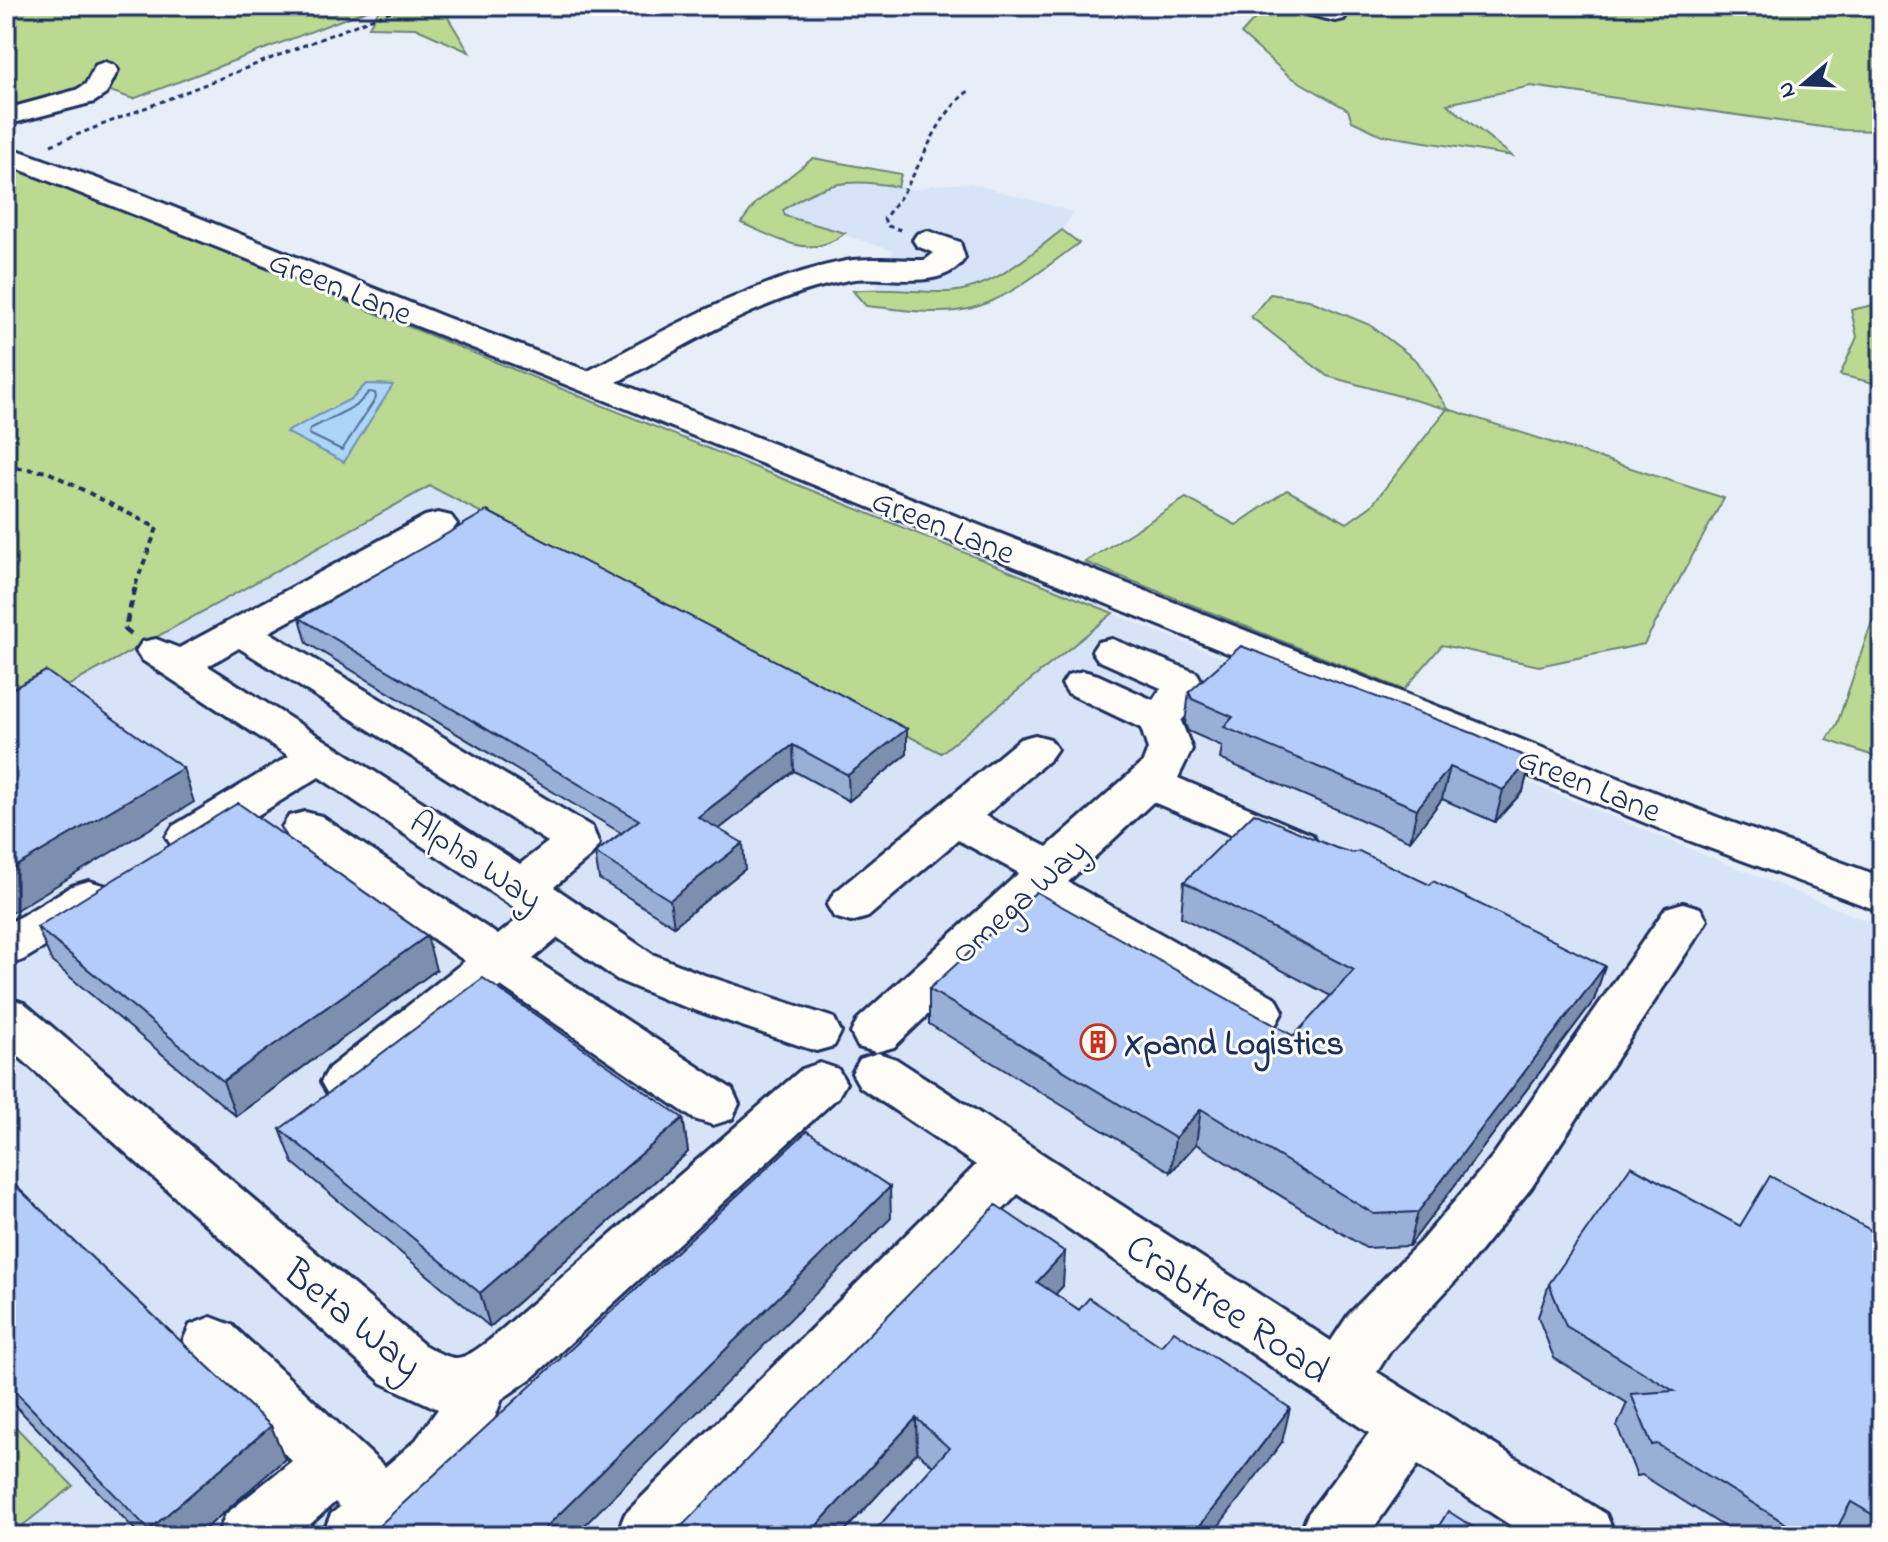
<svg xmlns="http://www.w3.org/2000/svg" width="1888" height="1542" font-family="'Indie Flower',sans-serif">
<rect width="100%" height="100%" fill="#e7eef8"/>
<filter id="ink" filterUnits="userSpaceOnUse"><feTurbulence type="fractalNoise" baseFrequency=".0125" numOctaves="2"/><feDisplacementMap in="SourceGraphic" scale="16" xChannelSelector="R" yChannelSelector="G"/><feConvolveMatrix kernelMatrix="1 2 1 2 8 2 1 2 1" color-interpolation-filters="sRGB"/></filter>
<g filter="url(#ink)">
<g fill="#d7e4f8">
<path d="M867,180L915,190L933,185L970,183L1074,212L1062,230L1016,266L976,287L948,292L876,288L894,251L785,216L782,210L812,190Z"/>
<path d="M430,486L940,753L1113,613L1882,927V1536H9L72,1486L6,1417V720Z"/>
</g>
<g fill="#bbd991" stroke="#6b8478" stroke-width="2" fill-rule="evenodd">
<path d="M6,6H378L133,99L102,88L6,110Z"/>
<path d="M381,6H441L469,52L415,28L369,27Z"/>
<path d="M1227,6H1882V131L1843,130L1531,86L1447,104L1512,156L1382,135L1352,121L1348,110L1289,76L1241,34L1259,14Z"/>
<path d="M813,158L901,174L898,187C850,177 823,182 783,210L785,216L845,233C809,262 777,237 741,223L756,203Z"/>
<path d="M6,163L1113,613L941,753L430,486L6,720ZM366,384L392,385L344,462L287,432L353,398Z"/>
<path d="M1062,230L1079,243C1048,265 1016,294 979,306C944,318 902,309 866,306L853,291C885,287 916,293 947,292C992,290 1028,256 1062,230Z"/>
<path d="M1270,294L1309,300L1370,325L1417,361L1448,409L1724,498L1644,644L1539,666L1442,645L1404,690L1085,562L1186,498L1236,525L1287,490L1347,523L1371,506L1447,409L1327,376L1251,317Z"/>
<path d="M1882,303V385L1840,375L1857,337L1851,310Z"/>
<path d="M1882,592V759L1827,740L1837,724Z"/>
<path d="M6,1417L73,1486L9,1536H6Z"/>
</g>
<path fill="#acd5f7" stroke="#7293ba" stroke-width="2" d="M366,384L393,385L344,462L286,432L353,398Z"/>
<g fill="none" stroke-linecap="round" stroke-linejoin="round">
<path stroke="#55719b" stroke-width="2" d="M369,392L375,393L376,398L342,450L309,434L310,429L357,405Z"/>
<defs>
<g id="minor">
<path d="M1291,6L1344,9L1347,14L1344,19L1335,21L1294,11Z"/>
<path d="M105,62L114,65L118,70L106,94L94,102L6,125V109L76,90L86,84L96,65Z"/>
<path d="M6,146L143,195L445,317L588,371C670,327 754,279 846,261C871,257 900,260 925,260L934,253L917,246L913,240L917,234L928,231L960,242L965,258C941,294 885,273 849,280C767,295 690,343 617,382L1717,817L1882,877V912L1685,839L625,408L6,164Z"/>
<path d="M438,513L451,516L457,524L451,532L269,632L592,827L599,844L592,855L554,887L652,954L704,975L834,1018L841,1032L834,1046L816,1051L668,1001L618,980L558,938L533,959L732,1089L739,1104L732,1119L713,1125L694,1119L501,986L365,1096L347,1102L329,1096L321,1082L329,1068L465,961L289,838L282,827L289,816L305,812L321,816L498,935L524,914L319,777L205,848L189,853L173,848L166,837L173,826L289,756L142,660L136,651L142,642L156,639L179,648L425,516ZM239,648L548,842L520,864L208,666Z"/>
<path d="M1112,639L1197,673C1210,692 1194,706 1181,721L1192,749L1178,778L1312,835L1319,846L1312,857L1296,862L1153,802L1068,882L1276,998L1283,1011L1276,1024L1258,1030L1240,1024L1039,908L894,1047L876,1052L858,1047L851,1033L858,1019L1019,873L958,840L868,917L851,922L834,917L827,905L834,893L1020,739L1035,735L1050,739L1057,749L1050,759L985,816L1047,847L1143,762L1148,749L1141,728L1068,693L1062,684L1068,675L1083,671L1098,675L1153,700L1161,688L1098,660L1092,651L1098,642Z"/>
<path d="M89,881L106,886L113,898L106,910L23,960L6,966V925L72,886Z"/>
<path d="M1683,903L1700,908L1707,920L1700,932L1531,1188L1461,1275L1391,1350L1377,1372L1606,1514L1615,1536H1527L1418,1465L1368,1536H1299L1308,1514L1369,1433L1018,1194L691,1536H616L625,1514L976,1165L860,1087L852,1073L860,1059L878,1053L896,1059L1331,1341L1349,1314L1421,1241L1493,1156L1666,908Z"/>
<path d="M6,997L24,1003L424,1345C458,1364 460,1362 491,1339L802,1069L820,1063L838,1069L846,1083L838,1097L533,1377L502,1399L481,1453L460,1480L400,1536H322L331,1514L340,1507L335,1502L297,1536H217L226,1514L292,1461L190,1361L182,1343L190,1325L211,1317L232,1325L385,1467L416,1440L438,1409L382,1383L6,1045Z"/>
</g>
</defs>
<use href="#minor" stroke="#1b2f5e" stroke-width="6"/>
<g stroke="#1b2f5e" stroke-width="3" stroke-dasharray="5 4" stroke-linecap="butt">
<path d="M51,145L404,6"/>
<path d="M901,230L888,226L884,219C891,209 900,199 906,188C927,153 937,115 971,89"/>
</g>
<path stroke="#1b2f5e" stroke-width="4" stroke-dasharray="6 5" stroke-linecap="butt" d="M6,466L48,472L157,528L135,586"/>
<path stroke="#1b2f5e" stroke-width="5" stroke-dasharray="8 6" stroke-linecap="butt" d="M131,634L125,629L136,584"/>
<use href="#minor" fill="#fdfcf7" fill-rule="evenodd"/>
</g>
<g fill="#9aafd6" stroke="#1b2f5e" stroke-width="2">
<path d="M300,618L907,729V754L849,801L794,771L719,829L745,869L674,926L599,879L595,853L621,833L307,643Z"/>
<path d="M1189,692L1531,759L1523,791L1495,822L1442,799L1410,841L1220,759L1222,746L1188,731L1185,724Z"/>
<path d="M1336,848L1430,885L1605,966L1594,1000L1409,1246L1366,1248L1196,1144L1171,1172L929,1024V989L1294,1036L1331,996L1181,917L1184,882Z"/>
<path d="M37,927L436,970L236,1116L52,962Z"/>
<path d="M683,1118L688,1152L490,1327L293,1163L280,1129Z"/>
<path d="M6,1177L271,1426L285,1459L197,1536H141L6,1396Z"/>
<path d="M1740,1226L1882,1236V1536H1838L1834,1534L1833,1536H1739L1642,1475L1637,1476L1617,1426L1627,1403L1554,1358L1538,1317L1549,1284Z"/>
<path d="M1063,1286L1055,1294L1282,1442L933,1466L917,1452L840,1536H672Z"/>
</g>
<g fill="#7d8fae" stroke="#1b2f5e" stroke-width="2">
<path d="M907,729V754L849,801L848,775Z"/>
<path d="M793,745L794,771L701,843L698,817Z"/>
<path d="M1531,759L1523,791L1495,822L1503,790Z"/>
<path d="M1450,767L1442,799L1410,841L1417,809Z"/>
<path d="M183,768L194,802L6,916V872Z"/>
<path d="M743,843L745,869L674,926L670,900Z"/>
<path d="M427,936L436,970L236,1116L223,1081Z"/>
<path d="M1605,966L1594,1000L1409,1246L1418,1212Z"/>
<path d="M1201,1109L1196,1144L1171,1172L1175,1138Z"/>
<path d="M683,1118L688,1152L490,1327L480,1293Z"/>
<path d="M890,1187L891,1218L574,1536H537Z"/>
<path d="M1065,1252L1063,1286L1035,1316L1037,1282Z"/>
<path d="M1290,1408L1282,1442L1211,1536H1192Z"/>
<path d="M916,1418L917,1452L840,1536H807Z"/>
<path d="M271,1426L285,1459L197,1536H152L149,1530Z"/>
</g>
<g fill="#b3ccf9" stroke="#1b2f5e" stroke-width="2">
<path d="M487,511L907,729L848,775L793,745L698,817L743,843L670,900L595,853L639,820L300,618Z"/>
<path d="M1241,646L1475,734L1531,759L1503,790L1450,767L1417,809L1224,727L1233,717L1192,699L1189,692Z"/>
<path d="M46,671L183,768L6,872V692Z"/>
<path d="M238,803L427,936L223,1081L37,927Z"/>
<path d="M1254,813L1336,848L1353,853L1359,851L1430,885L1433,881L1605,966L1418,1212L1374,1214L1201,1109L1175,1138L929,989L1036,892L1294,1036L1354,970L1184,882Z"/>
<path d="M483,978L683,1118L480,1293L280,1129Z"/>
<path d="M807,1131L890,1187L537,1536H368Z"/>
<path d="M1631,1166L1740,1226L1770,1176L1882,1236V1520L1851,1502L1833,1536H1806L1657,1444L1652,1445L1631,1394L1674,1391L1566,1326L1549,1284Z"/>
<path d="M6,1177L271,1426L149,1530L6,1382Z"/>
<path d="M996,1205L1065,1252L1037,1282L1079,1310L1089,1298L1161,1346L1174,1331L1290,1408L1192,1536H870L949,1448L916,1418L807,1536H672Z"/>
<path d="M1448,1511L1487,1536H1433Z"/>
</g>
</g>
<defs>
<symbol id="building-ring" viewBox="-11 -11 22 22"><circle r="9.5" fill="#fdfcf7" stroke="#c8321e" stroke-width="1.5"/><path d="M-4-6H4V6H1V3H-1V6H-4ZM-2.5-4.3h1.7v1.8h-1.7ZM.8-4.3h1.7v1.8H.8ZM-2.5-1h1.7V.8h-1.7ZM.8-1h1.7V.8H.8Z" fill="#c8321e"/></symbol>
</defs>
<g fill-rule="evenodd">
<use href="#building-ring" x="1078" y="1022" width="40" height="40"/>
</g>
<g text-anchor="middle" stroke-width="6" stroke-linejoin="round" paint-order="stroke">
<g font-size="34" fill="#1b2f5e" stroke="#fdfcf7">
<text transform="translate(341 286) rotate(22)" y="12">Green Lane</text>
<text transform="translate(944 525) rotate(22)" y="12">Green Lane</text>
<text transform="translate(1590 783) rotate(22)" y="12">Green Lane</text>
<text transform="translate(477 859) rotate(34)" y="12">Alpha Way</text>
<text transform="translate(1018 900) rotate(-42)" y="12">Omega Way</text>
</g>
<g font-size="34" font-weight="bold" fill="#1b2f5e" stroke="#fdfcf7" text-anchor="start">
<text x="1124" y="1054">Xpand Logistics</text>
</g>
<g font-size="40" fill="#1b2f5e" stroke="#fdfcf7">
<text transform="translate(1229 1307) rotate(34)" y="14">Crabtree Road</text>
<text transform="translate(354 1317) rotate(39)" y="14">Beta Way</text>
</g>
</g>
<rect width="1888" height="1542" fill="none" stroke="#fdfcf7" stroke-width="32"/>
<rect x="16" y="16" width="1856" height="1510" fill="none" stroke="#1b2f5e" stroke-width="3" filter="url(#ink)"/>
<g transform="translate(1804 84) rotate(251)" stroke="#fdfcf7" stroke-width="6" paint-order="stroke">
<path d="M0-6L14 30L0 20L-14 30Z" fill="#1b2f5e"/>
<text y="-12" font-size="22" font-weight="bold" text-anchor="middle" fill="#1b2f5e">N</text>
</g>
</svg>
